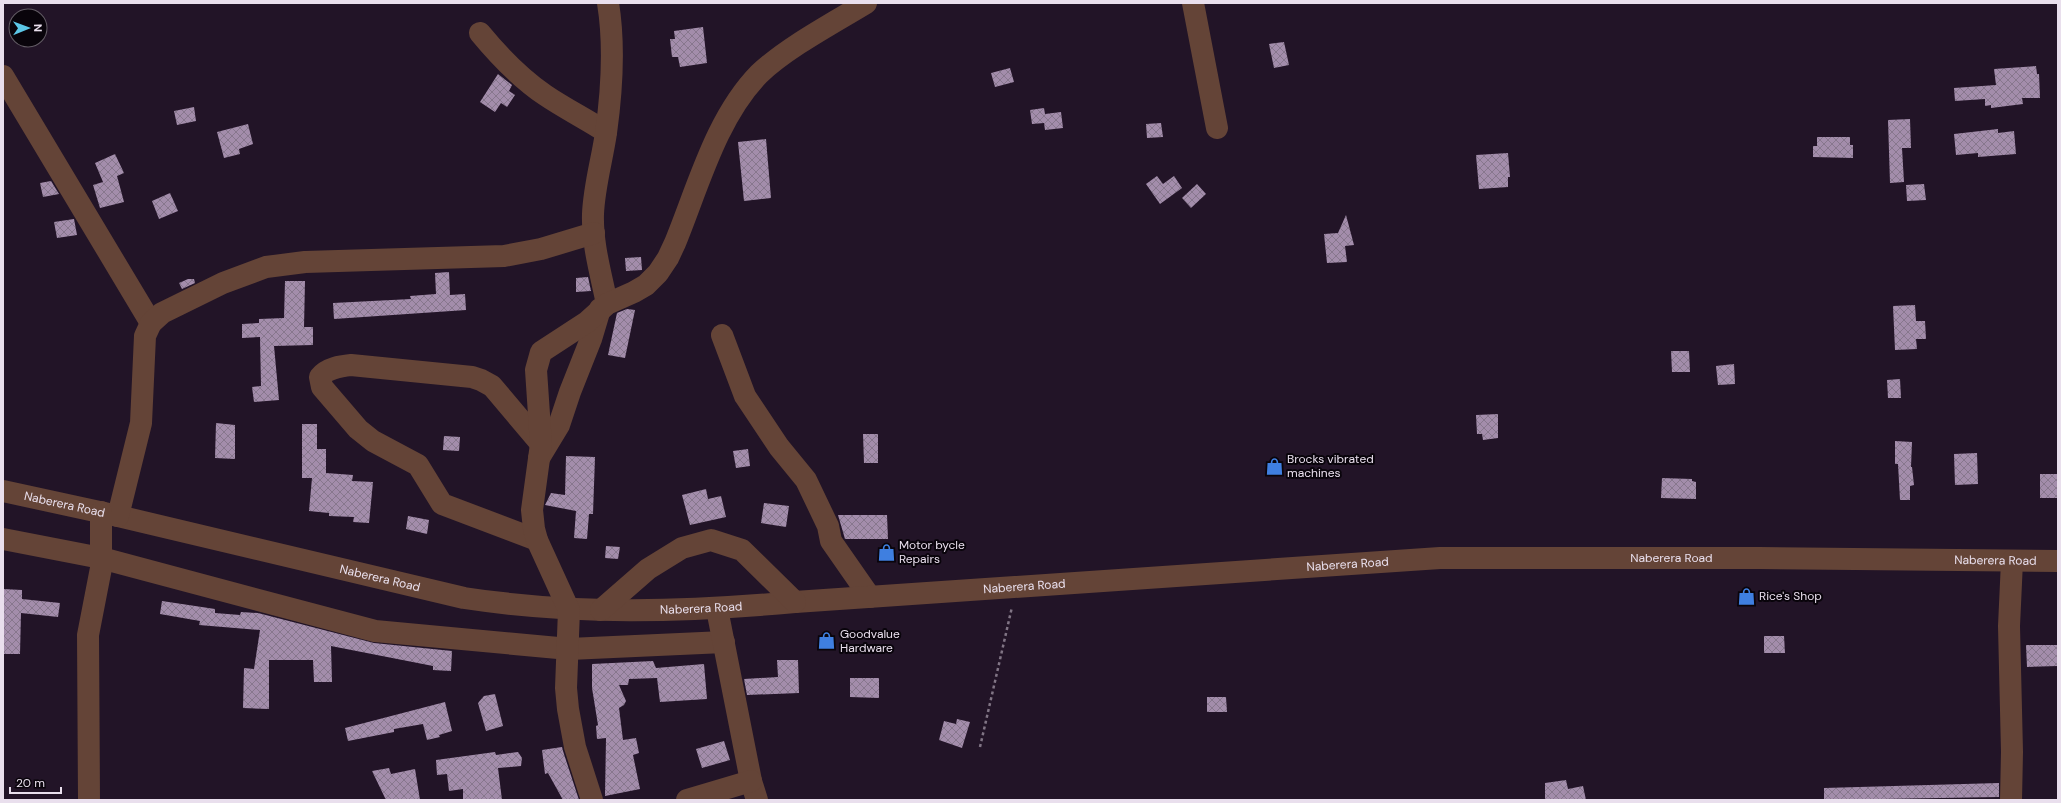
<svg xmlns="http://www.w3.org/2000/svg" width="2061" height="803" font-family="'DM Sans',sans-serif">
<defs>
<pattern id="building-cross-hatch" width="8" height="8" patternUnits="userSpaceOnUse"><rect width="8" height="8" fill="#a38dab"/><path d="M0 0l8 8M0 8l8-8" fill="none" stroke="#87778d"/></pattern>
</defs>
<rect width="100%" height="100%" fill="#221427"/>
<g fill="url(#building-cross-hatch)">
<path d="M703,27L707,63L680,67L678,57H672L670,39H675L674,31Z"/>
<path d="M1284,42L1289,65L1274,68L1269,44Z"/>
<path d="M2036,66L2037,74H2039L2040,98H2022L2023,104L1991,108V105L1985,106V99L1955,101L1954,88L1996,85L1994,69Z"/>
<path d="M1010,68L1014,82L995,87L991,73Z"/>
<path d="M498,74L512,85L509,91L515,95L507,107L501,103L495,112L480,102Z"/>
<path d="M194,107L196,121L177,125L174,111Z"/>
<path d="M1044,108L1045,114L1061,112L1063,128L1045,130L1044,123L1032,124L1030,110Z"/>
<path d="M1910,119L1911,148H1902L1904,182L1890,183L1888,120Z"/>
<path d="M1161,123L1163,137L1147,138L1146,124Z"/>
<path d="M248,124L253,144L239,149L240,154L224,158L217,132Z"/>
<path d="M1998,129V133L2014,131L2016,154L1978,157V153L1956,155L1954,134Z"/>
<path d="M1817,137H1850V145H1853V158L1813,157V146H1817Z"/>
<path d="M766,139L771,198L744,201L738,142Z"/>
<path d="M1508,153L1510,177H1508V187L1479,189L1476,155Z"/>
<path d="M115,154L124,173L117,176L124,202L100,208L93,185L103,182L95,163Z"/>
<path d="M1157,176L1163,184L1174,176L1182,188L1160,204L1146,184Z"/>
<path d="M51,181L59,194L43,197L40,183Z"/>
<path d="M1197,184L1206,194L1191,208L1182,198Z"/>
<path d="M1924,184L1926,200L1907,201L1906,185Z"/>
<path d="M170,193L178,211L159,219L152,201Z"/>
<path d="M1346,215L1354,245L1345,246L1347,262L1327,263L1324,234L1338,233Z"/>
<path d="M74,219L77,235L57,238L54,222Z"/>
<path d="M641,257L642,270L626,271L625,258Z"/>
<path d="M449,272L450,295L465,294L466,310L334,319L333,303L411,299L410,296L436,294L435,273Z"/>
<path d="M588,277L591,291L576,292V278Z"/>
<path d="M188,279H194L195,283L182,289L179,283Z"/>
<path d="M285,281H305L304,327H313V345L274,346L279,400L254,402L252,387L261,386L260,337L242,338V324L259,323V319L284,318Z"/>
<path d="M1915,305L1916,321H1925L1926,339H1916L1917,349L1895,350L1893,306Z"/>
<path d="M627,309L635,310L625,358L608,355L617,313Z"/>
<path d="M1671,351H1689L1690,372H1672Z"/>
<path d="M1734,364L1735,384L1718,385L1716,366Z"/>
<path d="M1900,379L1901,398H1888L1887,380Z"/>
<path d="M1498,414V438L1483,440L1482,434H1477L1476,415Z"/>
<path d="M216,423L235,425V459L215,458Z"/>
<path d="M302,424H317V449H326V473L353,475L352,481L373,482L369,523L353,522L354,517L329,516V513L309,511L312,478H302Z"/>
<path d="M863,434H878V463H864Z"/>
<path d="M444,436L460,437L459,451L443,450Z"/>
<path d="M1895,441L1912,442L1911,467H1912L1914,485L1910,486V500H1900L1898,464H1895Z"/>
<path d="M748,449L750,466L736,468L733,451Z"/>
<path d="M1977,453L1978,484L1955,485L1954,454Z"/>
<path d="M566,456L595,457L593,514H589L587,539L574,538L576,511L545,505L551,493L565,495Z"/>
<rect x="2040" y="474" width="18" height="24"/>
<path d="M1662,478L1692,479V481L1696,482V499L1661,498Z"/>
<path d="M706,489L708,499L721,496L726,517L690,525L682,495Z"/>
<path d="M764,503L789,506L786,527L761,523Z"/>
<path d="M838,515H887L888,539H845Z"/>
<path d="M408,516L429,520L427,534L406,529Z"/>
<path d="M606,546L620,547L618,559L605,558Z"/>
<path d="M3,589L22,590V599L60,603L58,617L21,613L20,654H3Z"/>
<path d="M162,601L215,609V613L240,615L241,612L258,613L374,643L452,651L451,671L433,670V666L331,646L332,682H314L313,660H269V709L243,708L244,668L254,669L260,630L199,625L200,621L160,614Z"/>
<path d="M1764,636H1784L1785,653H1764Z"/>
<path d="M2026,645H2058V666L2027,667Z"/>
<path d="M777,660H798L799,693L747,695L744,679L778,677Z"/>
<path d="M653,661L656,668L704,664L707,699L660,702L657,678L629,679L628,685H619L626,701L624,705L619,708L623,740L636,738L639,753L633,755L640,789L605,796L606,738L597,739L596,726L598,725L592,688V664Z"/>
<path d="M850,678H879V698L850,697Z"/>
<path d="M495,694L503,726L486,731L478,703L484,696Z"/>
<path d="M1207,697H1226L1227,712H1207Z"/>
<path d="M445,702L452,731L439,735L440,737L427,740L423,724L394,729V732L348,741L345,728Z"/>
<path d="M957,719L970,722L962,748L939,740L944,721L956,724Z"/>
<path d="M724,741L730,760L702,768L696,749Z"/>
<path d="M562,747L563,751L579,800H563L548,773L545,774L542,750Z"/>
<path d="M495,752L496,755L518,752L522,758L521,766L498,768L502,800H463V789L449,791L447,774L437,775L436,760Z"/>
<path d="M389,768L391,774L415,769L420,800H386L372,771Z"/>
<path d="M1566,780L1568,789L1583,786L1586,800H1545V783Z"/>
<path d="M1999,783V797L1824,800V788Z"/>
</g>
<g fill="none" stroke-linecap="round" stroke-linejoin="round">
<path stroke="#817585" stroke-width="2.5" stroke-dasharray="3 3" stroke-linecap="butt" d="M980,747L1012,607"/>
<g stroke="#644437" stroke-width="22">
<path d="M1193,3L1217,128"/>
<path d="M480,33C499,56 520,78 545,95C564,108 586,119 606,132"/>
<path d="M3,76L151,323"/>
<path d="M607,304C601,274 592,244 593,214C594,187 602,160 606,133C612,90 615,46 608,3"/>
<path d="M722,335L745,396L779,447L806,480L828,526L831,541L870,597"/>
<path d="M539,458L559,425L570,392L591,339L600,309"/>
<path id="s1" d="M3,491L118,516L464,598C575,615 684,612 795,602L1440,558H1759L2058,561"/>
<path d="M118,516L141,423L145,336L151,323L162,313L223,283L266,267L305,262L504,256L541,249L594,233"/>
<path d="M3,539L101,558L375,631L569,649L724,642"/>
<path d="M537,540L442,504L418,465L373,441L358,429L322,387L320,377C327,368 341,366 351,365L472,377L481,380L492,386L541,444"/>
<path d="M717,609L751,781L757,800"/>
<path d="M601,610L648,569L682,548L711,540L742,550L795,602"/>
<path d="M89,800L88,635L101,568V512"/>
<path d="M592,800L575,747L568,709L566,688L569,610L537,540L534,529L532,510L541,444L536,370L541,352L587,322L607,304L634,292L646,285L658,273L668,258L675,243C698,187 716,118 759,74C786,48 833,23 866,3"/>
<path d="M687,800L751,781"/>
<path d="M2011,800L2012,752L2009,626L2012,561"/>
</g>
</g>
<defs>
<symbol id="shop-bare" viewBox="-9 -9 18 18"><path d="M-5-2.5h2.3a2.7 3.5 0 0 1 5.4 0H5L5.5 6h-11ZM-1.5-2.5h3a1.5 2.3 0 0 0-3 0Z" fill="#3f7fe0" stroke="#09040b" stroke-width="2.5" paint-order="stroke"/></symbol>
</defs>
<g fill-rule="evenodd">
<use href="#shop-bare" x="1262" y="454" width="25" height="25"/>
<use href="#shop-bare" x="874" y="540" width="25" height="25"/>
<use href="#shop-bare" x="1734" y="584" width="25" height="25"/>
<use href="#shop-bare" x="814" y="628" width="25" height="25"/>
</g>
<g text-anchor="middle" stroke-width="4" stroke-linejoin="round" paint-order="stroke">
<g font-size="12" fill="#e9dfed" stroke="#09040b" text-anchor="start">
<text x="1287" y="463">Brocks vibrated<tspan x="1287" dy="14">machines</tspan></text>
<text x="899" y="549">Motor bycle<tspan x="899" dy="14">Repairs</tspan></text>
<text x="1759" y="600">Rice's Shop</text>
<text x="840" y="638">Goodvalue<tspan x="840" dy="14">Hardware</tspan></text>
</g>
<g font-size="12" fill="#e9dfed" stroke="#09040b">
<text dy="4" stroke="none"><textPath href="#s1" startOffset="63">Naberera Road</textPath></text>
<text dy="4" stroke="none"><textPath href="#s1" startOffset="1683">Naberera Road</textPath></text>
<text dy="4" stroke="none"><textPath href="#s1" startOffset="2007">Naberera Road</textPath></text>
<text dy="4" stroke="none"><textPath href="#s1" startOffset="1359">Naberera Road</textPath></text>
<text dy="4" stroke="none"><textPath href="#s1" startOffset="387">Naberera Road</textPath></text>
<text dy="4" stroke="none"><textPath href="#s1" startOffset="1035">Naberera Road</textPath></text>
<text dy="4" stroke="none"><textPath href="#s1" startOffset="711">Naberera Road</textPath></text>
</g>
</g>
<rect width="2061" height="803" fill="none" stroke="#e9dfed" stroke-width="8"/>
<g transform="translate(28 28) rotate(89)"><circle r="19" fill="#09040b" stroke="#635c65"/>
<path d="M0-3L7 15L0 10L-7 15Z" fill="#5cc7e7"/>
<text y="-6" font-size="11" font-weight="bold" text-anchor="middle" fill="#e9dfed">N</text>
</g>
<path d="M10 787v6h51v-6" fill="none" stroke="#e9dfed" stroke-width="2"/>
<text x="16" y="787" font-size="12" fill="#e9dfed" stroke="#09040b" stroke-width="3" paint-order="stroke">20 m</text>
</svg>
